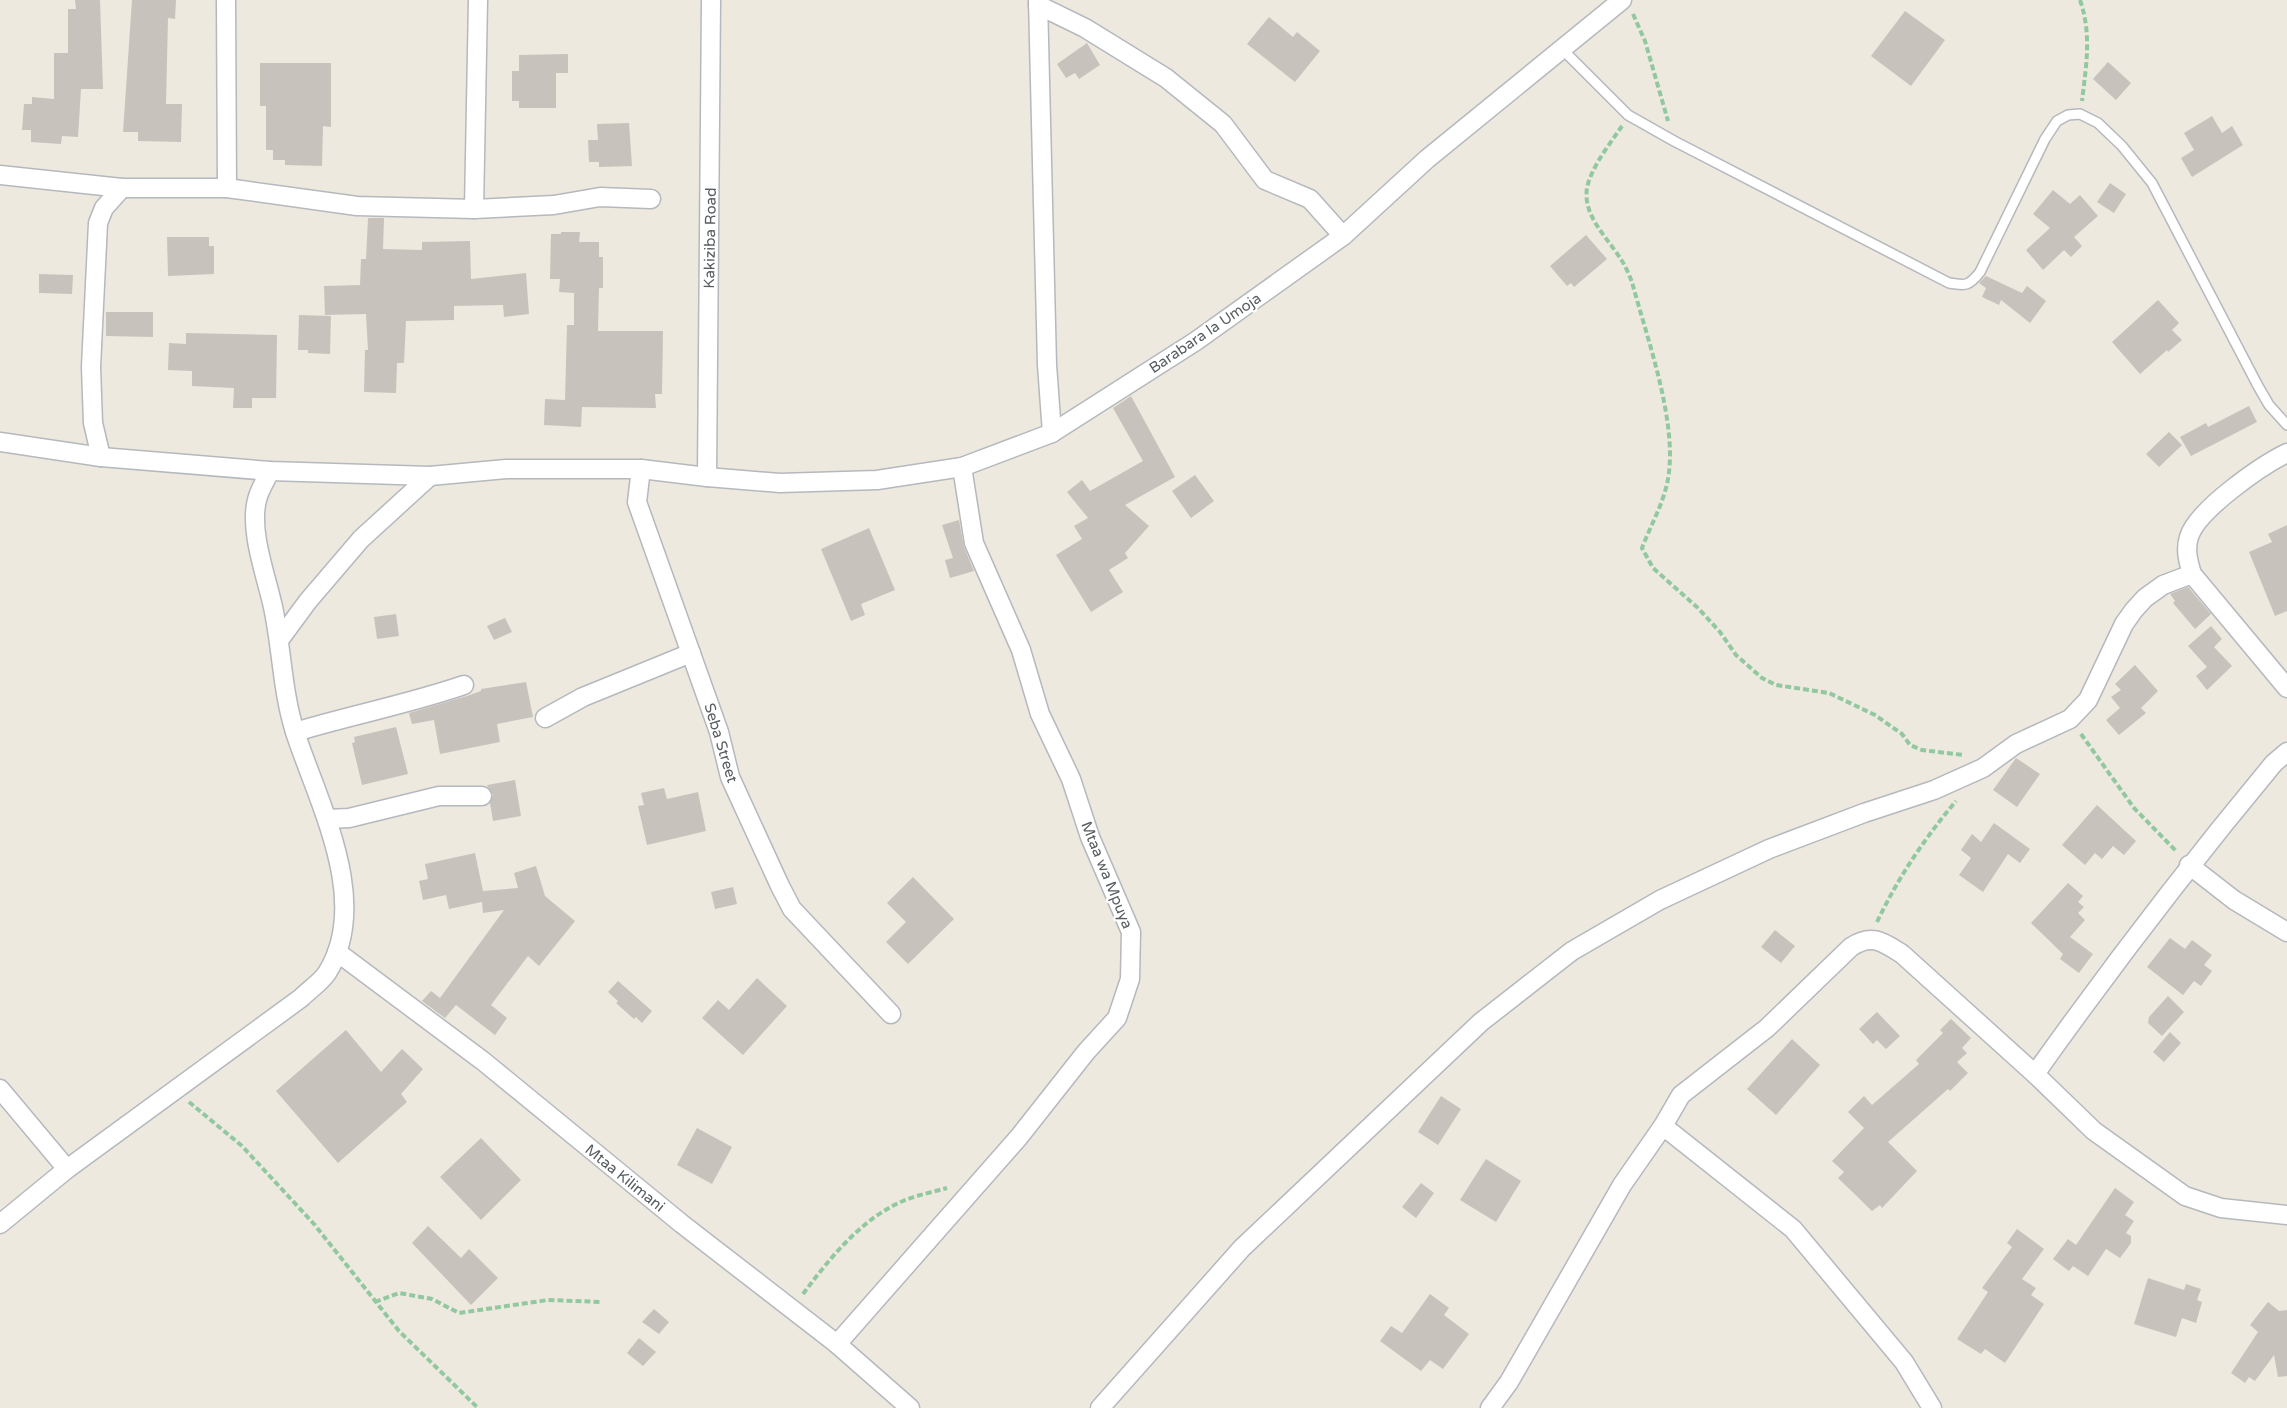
<svg xmlns="http://www.w3.org/2000/svg" width="2287" height="1408" font-family="'Varela Round',sans-serif">
<rect width="100%" height="100%" fill="#ede9df"/>
<g fill="#c7c3bc">
<path d="M75,0H100L103,89H81L78,137L62,136L61,144L31,142V130H22L24,104H32V97L54,99V53H68V9H76Z"/>
<path d="M132,0H176L175,19L168,18L166,104H182L181,142L138,141V132H123Z"/>
<path d="M1905,11L1945,40L1911,86L1871,56Z"/>
<path d="M1269,17L1293,37L1297,32L1320,51L1295,82L1247,44Z"/>
<path d="M1087,43L1100,65L1079,79L1075,73L1066,78L1057,64Z"/>
<path d="M568,54V73H556V108H519V101H512V71H519V55Z"/>
<path d="M2108,62L2131,83L2116,100L2093,79Z"/>
<path d="M260,63H331V127L323,126L322,166L285,165V160H273V150H266V106H260Z"/>
<path d="M2212,116L2222,133L2232,126L2243,145L2192,177L2181,158L2194,150L2184,133Z"/>
<path d="M629,123L632,166L599,167V162H589L588,140H598L597,124Z"/>
<path d="M2110,183L2126,194L2114,213L2097,202Z"/>
<path d="M2053,190L2070,204L2080,195L2098,216L2074,237L2082,246L2071,257L2064,250L2043,270L2026,250L2050,228L2033,214Z"/>
<path d="M368,218H384L383,249L422,250V242L470,241L471,279L526,273L529,314L504,317L503,305L454,306V320L406,321L404,363H397L396,393L364,392L365,350H368L366,314L325,315L324,286L360,285L361,259H366Z"/>
<path d="M561,232H580L579,242H599V257H603V288H599L598,331H663L662,394H655L656,408L582,407L581,427L544,425L545,399L565,400L567,325H574V293L559,292L560,279H550L551,234H561Z"/>
<path d="M1586,235L1607,259L1574,287L1571,283L1567,286L1550,266Z"/>
<path d="M167,237H209V246H214V274L168,276Z"/>
<path d="M39,274L73,275L72,294L39,293Z"/>
<path d="M1986,276L2022,293L2027,286L2046,301L2030,323L2001,300L1999,305L1982,297L1986,288L1979,283Z"/>
<path d="M2158,300L2179,323L2172,330L2182,340L2168,352L2167,350L2140,374L2112,342Z"/>
<path d="M106,312H153V337L106,336Z"/>
<path d="M299,315L331,316L330,354L308,353V350H298Z"/>
<path d="M186,333L277,335L276,398H252V408H233L234,388L192,386V371L168,370L169,343L186,344Z"/>
<path d="M1131,396L1175,477L1125,505L1149,526L1125,553L1128,558L1109,570L1123,592L1091,612L1056,555L1082,539L1074,526L1088,518L1067,492L1082,480L1090,491L1143,461L1113,408Z"/>
<path d="M2249,406L2257,422L2191,456L2180,437L2206,423L2208,427Z"/>
<path d="M2169,432L2182,445L2159,467L2146,454Z"/>
<path d="M1195,475L1214,501L1191,518L1172,491Z"/>
<path d="M959,520L964,547L974,571L950,578L945,560L953,558L942,525Z"/>
<path d="M2287,525V611L2275,616L2249,552L2272,542L2268,534Z"/>
<path d="M869,528L895,590L861,604L865,615L851,621L821,549Z"/>
<path d="M2188,587L2211,614L2195,629L2173,603L2175,601L2170,594Z"/>
<path d="M396,614L399,636L377,639L374,617Z"/>
<path d="M505,618L512,632L494,640L487,626Z"/>
<path d="M2211,626L2222,639L2214,647L2232,666L2207,690L2196,676L2207,667L2188,646Z"/>
<path d="M2135,665L2158,691L2141,708L2146,713L2119,735L2106,720L2120,708L2111,697L2121,690L2115,684Z"/>
<path d="M526,682L533,717L497,724L500,742L440,754L434,720L412,724L409,713L467,696L481,691V689Z"/>
<path d="M396,727L408,774L362,785L352,743L355,742L354,737Z"/>
<path d="M2016,758L2040,774L2017,807L1993,790Z"/>
<path d="M515,780L521,816L493,821L490,803L493,795L487,785Z"/>
<path d="M664,788L667,799L698,792L706,831L647,845L638,806L644,805L641,793Z"/>
<path d="M2097,805L2136,841L2124,855L2113,846L2102,859L2095,853L2085,865L2062,845Z"/>
<path d="M1994,823L2030,849L2020,863L2008,854L1983,892L1959,875L1971,858L1961,850L1972,834L1981,842Z"/>
<path d="M475,853L483,891L518,888L514,873L536,866L545,896L575,921L539,966L528,956L491,1005L507,1018L495,1035L456,1005L445,1018L422,1001L431,991L440,998L504,910L483,913L482,902L449,909L446,895L423,900L419,881L428,879L425,864Z"/>
<path d="M913,877L954,919L908,964L886,942L906,922L887,903Z"/>
<path d="M2068,883L2083,896L2078,902L2084,907L2078,913L2085,920L2070,937L2093,954L2079,973L2060,959L2063,954L2031,923Z"/>
<path d="M733,887L737,904L715,909L711,892Z"/>
<path d="M1775,930L1795,946L1781,963L1761,947Z"/>
<path d="M2170,938L2185,949L2192,940L2212,955L2204,965L2212,971L2201,986L2194,981L2183,995L2147,967Z"/>
<path d="M757,978L787,1006L743,1055L702,1018L718,1000L729,1010Z"/>
<path d="M618,981L652,1011L642,1023L636,1017L634,1019L616,1003L618,1001L608,992Z"/>
<path d="M2168,996L2184,1012L2162,1036L2148,1023L2149,1017Z"/>
<path d="M1877,1012L1900,1036L1886,1049L1877,1040L1873,1044L1859,1029Z"/>
<path d="M1951,1019L1971,1038L1962,1048L1967,1053L1957,1062L1968,1073L1950,1091L1948,1089L1888,1142L1917,1171L1882,1208L1880,1205L1872,1211L1838,1178L1844,1172L1832,1161L1864,1128L1848,1112L1864,1096L1872,1105L1919,1064L1916,1060L1943,1033L1940,1030Z"/>
<path d="M346,1030L381,1072L402,1049L423,1069L401,1094L407,1102L338,1163L276,1091Z"/>
<path d="M2170,1032L2181,1043L2164,1062L2153,1052Z"/>
<path d="M1792,1039L1820,1065L1776,1115L1747,1089Z"/>
<path d="M1441,1096L1461,1109L1438,1145L1418,1132Z"/>
<path d="M697,1128L732,1147L712,1184L677,1165Z"/>
<path d="M481,1138L521,1180L481,1220L440,1177Z"/>
<path d="M1486,1159L1521,1181L1496,1222L1460,1200Z"/>
<path d="M1421,1183L1434,1193L1416,1218L1402,1207Z"/>
<path d="M2115,1188L2134,1202L2125,1215L2134,1221L2126,1233L2131,1236V1243L2120,1258L2106,1249L2088,1276L2073,1266L2069,1271L2053,1259L2068,1239L2076,1245Z"/>
<path d="M428,1226L461,1258L469,1249L498,1278L471,1305L412,1243Z"/>
<path d="M2017,1229L2044,1249L2022,1279L2036,1288L2031,1295L2044,1304L2005,1363L1985,1349L1981,1354L1957,1339L1988,1292L1982,1288L2012,1247L2007,1243Z"/>
<path d="M2148,1278L2184,1290L2186,1284L2201,1289L2197,1300L2202,1302L2196,1323L2182,1318L2176,1337L2134,1324Z"/>
<path d="M1430,1294L1449,1308L1444,1315L1469,1334L1443,1369L1430,1360L1421,1371L1380,1341L1391,1326L1402,1333Z"/>
<path d="M2268,1302L2279,1311L2287,1310V1376L2278,1377L2274,1355L2255,1381L2249,1377L2245,1383L2231,1373L2258,1332L2250,1325Z"/>
<path d="M654,1309L669,1322L659,1334L642,1322Z"/>
<path d="M639,1338L656,1352L643,1366L627,1353Z"/>
</g>
<g fill="none" stroke-linecap="round" stroke-linejoin="round">
<defs>
<path id="service" d="M1562,49L1628,115L1674,141L1949,283C1966,286 1969,286 1980,272L2045,139L2057,121L2068,115L2080,114L2098,123L2122,146L2152,183L2258,386L2269,405L2287,425"/>
<g id="minor">
<path d="M226,0L227,188"/>
<path d="M1038,0L1047,365L1052,433"/>
<path d="M1038,5L1085,28L1166,78L1223,124L1265,180L1310,199L1343,236"/>
<path d="M0,175L122,188H227L357,206L474,209L554,205L600,197L651,199"/>
<path d="M474,209L478,0"/>
<path d="M0,442L101,457L270,471L430,476L506,469H641L707,477L780,483L877,480L962,467L1052,433L1196,341L1343,236L1427,159L1622,0"/>
<path d="M2287,453C2262,465 2197,510 2189,537C2185,549 2188,561 2192,574L2287,688"/>
<path d="M101,457L93,423L91,367L98,223L104,208L122,188"/>
<path d="M641,469L637,502L719,732L730,777L780,886L792,909L891,1014"/>
<path d="M707,477L711,0"/>
<path d="M280,639L308,601L361,539L430,476"/>
<path d="M545,718L583,697L691,653"/>
<path d="M295,732C351,715 409,704 464,685"/>
<path d="M327,819L349,818L439,796H482"/>
<path d="M2189,865L2234,900L2287,932"/>
<path d="M337,952L483,1061L682,1224L837,1344L910,1408"/>
<path d="M2035,1074C2111,967 2190,864 2274,763L2287,752"/>
<path d="M0,1089L67,1169"/>
<path d="M1663,1126L1793,1229L1904,1362L1932,1408"/>
<path d="M0,1224L67,1169L301,998C309,990 321,982 327,973C372,901 318,803 295,732C282,691 282,649 273,607C266,575 249,531 257,500C259,490 266,480 270,471"/>
<path d="M837,1344L1019,1137L1086,1052L1117,1018L1130,979L1131,932L1090,837L1071,779L1040,714L1021,650L974,543L962,467"/>
<path d="M1100,1408L1242,1248L1481,1022L1572,951L1660,900L1769,849L1864,813L1934,790L1983,768L2016,744L2070,719L2088,700L2124,624L2134,610L2145,598L2163,585L2192,574"/>
<path d="M1490,1408L1509,1382L1622,1185L1663,1126L1681,1095L1767,1028L1851,947C1872,933 1883,942 1902,954L2035,1074L2094,1131L2185,1196L2221,1208L2287,1215"/>
</g>
</defs>
<use href="#service" stroke="#b5b8bd" stroke-width="12"/>
<use href="#minor" stroke="#b5b8bd" stroke-width="21"/>
<g stroke="#92c89f" stroke-width="4" stroke-dasharray="6 3" stroke-linecap="butt">
<path d="M2080,0C2092,34 2086,67 2082,101"/>
<path d="M1633,14L1645,41L1668,121"/>
<path d="M1622,126C1611,142 1597,160 1590,178C1576,211 1607,236 1622,261C1626,267 1629,275 1632,282C1647,339 1680,427 1667,484C1662,506 1650,527 1642,548L1653,568L1698,608L1720,632L1736,655L1762,678L1776,685L1829,693L1875,715L1902,734L1910,745L1922,750L1963,755"/>
<path d="M2081,734L2134,808L2176,851"/>
<path d="M1877,922C1898,878 1924,839 1956,801"/>
<path d="M189,1102L242,1146L314,1224L399,1331L478,1408"/>
<path d="M803,1294C830,1258 861,1219 903,1201C917,1195 933,1192 947,1188"/>
<path d="M375,1302L399,1293L432,1299L459,1313L548,1300L602,1302"/>
</g>
<use href="#service" stroke="#fff" stroke-width="9"/>
<use href="#minor" stroke="#fff" stroke-width="18"/>
</g>
<g text-anchor="middle" stroke-width="4.5" stroke-linejoin="round" paint-order="stroke">
<g font-size="15" fill="#585d61" stroke="#fff">
<text transform="translate(710 238) rotate(-89)" y="5">Kakiziba Road</text>
<text transform="translate(1205 333) rotate(-34)" y="5">Barabara la Umoja</text>
<text transform="translate(721 743) rotate(73)" y="5">Seba Street</text>
<text transform="translate(1107 875) rotate(68)" y="5">Mtaa wa Mpuya</text>
<text transform="translate(625 1178) rotate(39)" y="5">Mtaa Kilimani</text>
</g>
</g>
</svg>
